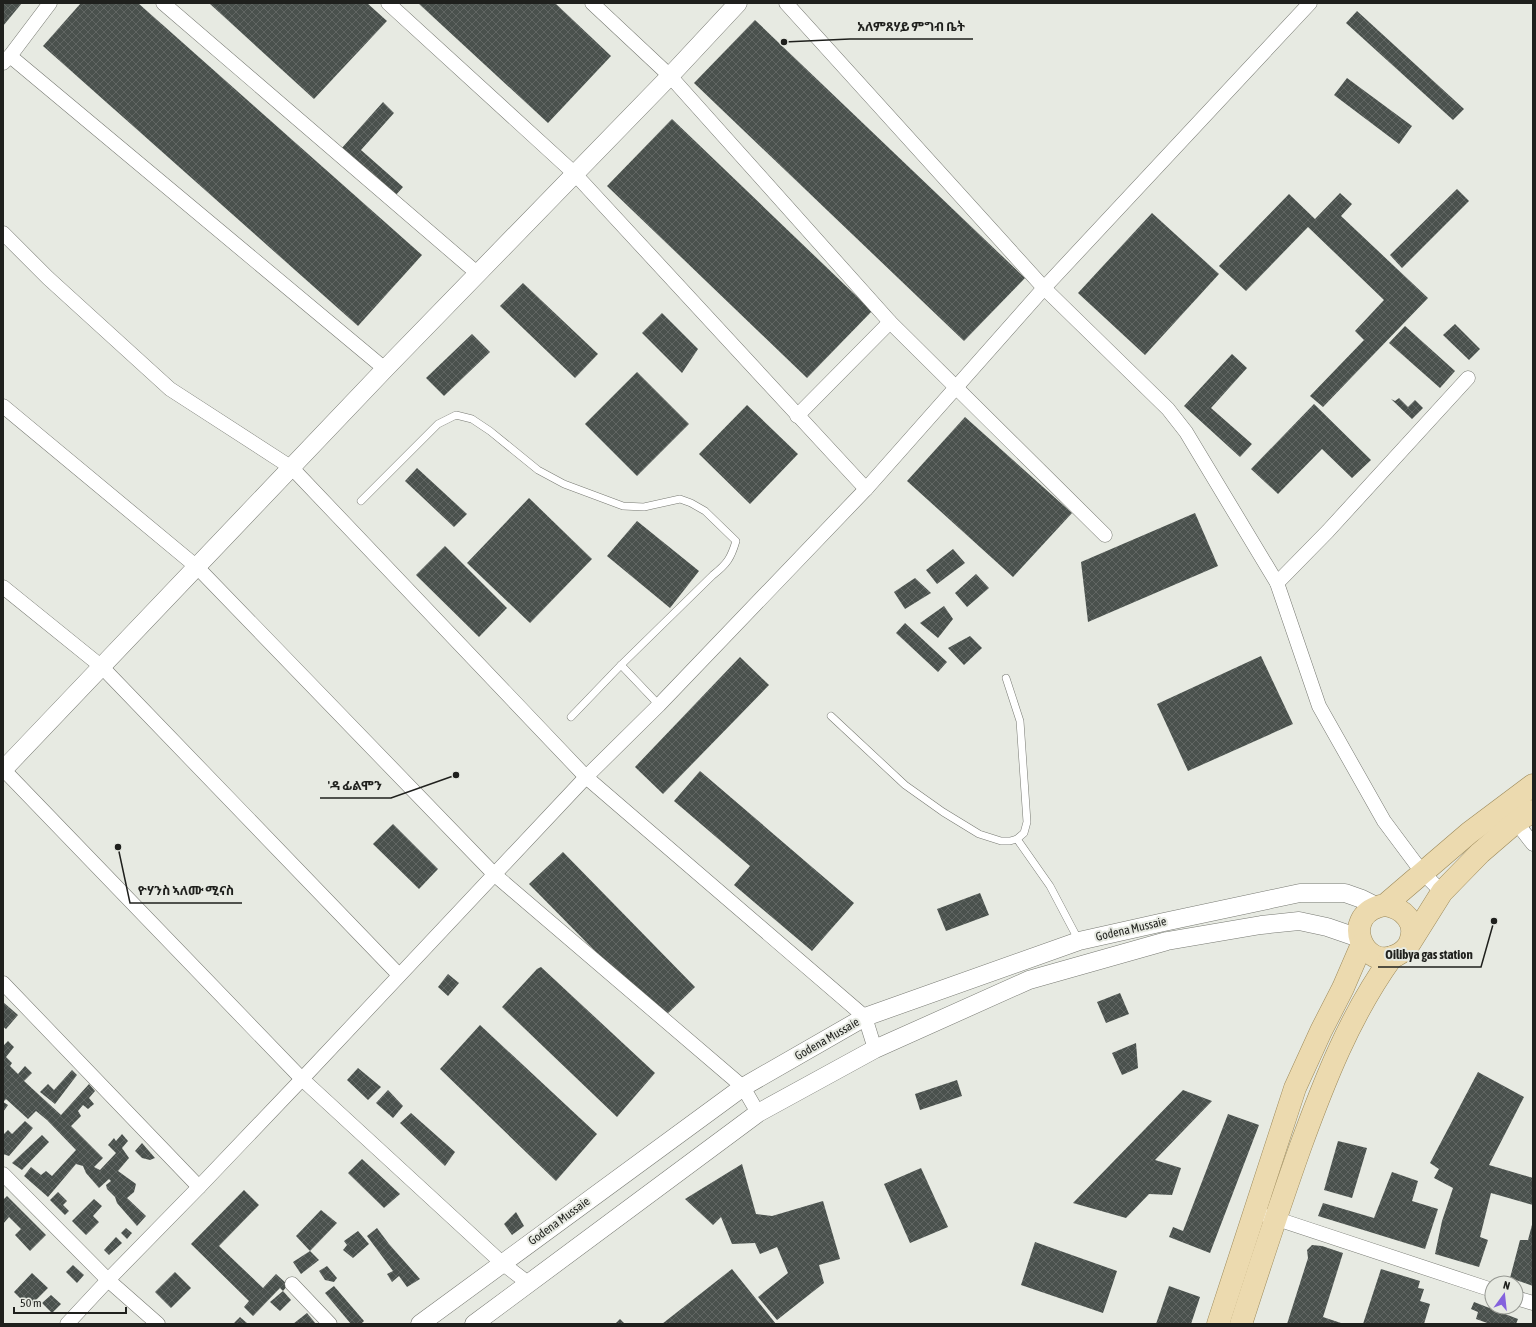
<svg xmlns="http://www.w3.org/2000/svg" width="1536" height="1327" font-family="'Asap Condensed','Noto Sans Ethiopic',sans-serif">
<defs>
<pattern id="building-cross-hatch" width="8" height="8" patternUnits="userSpaceOnUse"><rect width="8" height="8" fill="#4a514d"/><path d="M0 0l8 8M0 8l8-8" fill="none" stroke="#616663"/></pattern>
</defs>
<rect width="100%" height="100%" fill="#e7eae2"/>
<g fill="url(#building-cross-hatch)">
<path d="M3,3H22L3,26Z"/>
<path d="M81,3H138L422,255L358,326L43,46Z"/>
<path d="M209,3H367L387,21L314,99Z"/>
<path d="M418,3H555L611,56L548,123Z"/>
<path d="M1357,11L1464,109L1453,120L1346,23Z"/>
<path d="M755,20L1025,278L964,341L694,83Z"/>
<path d="M1347,78L1412,126L1399,144L1334,95Z"/>
<path d="M383,102L394,113L361,150L403,187L395,196L341,149Z"/>
<path d="M672,119L872,311L807,378L607,186Z"/>
<path d="M1457,189L1469,201L1402,268L1390,255Z"/>
<path d="M1340,193L1352,204L1341,216L1428,298L1323,407L1310,396L1364,340L1355,331L1384,300L1308,227L1246,291L1219,266L1289,194L1315,219Z"/>
<path d="M1152,213L1219,274L1145,355L1078,293Z"/>
<path d="M523,283L598,354L575,378L500,306Z"/>
<path d="M662,313L698,349L682,373L642,333Z"/>
<path d="M1455,324L1480,349L1469,360L1443,335Z"/>
<path d="M1405,326L1455,371L1440,388L1389,343Z"/>
<path d="M472,334L490,352L444,396L426,378Z"/>
<path d="M1232,354L1247,368L1211,408L1252,444L1240,457L1184,406Z"/>
<path d="M637,372L689,424L637,476L585,424Z"/>
<path d="M1399,398L1408,407L1415,400L1423,408L1412,419L1391,399L1395,401Z"/>
<path d="M1314,404L1371,460L1352,478L1322,449L1278,494L1251,469Z"/>
<path d="M747,405L798,454L750,504L699,454Z"/>
<path d="M965,417L1072,513L1013,577L907,481Z"/>
<path d="M417,468L467,514L454,527L405,481Z"/>
<path d="M529,498L592,559L530,623L467,563Z"/>
<path d="M1195,513L1218,566L1088,622L1081,562Z"/>
<path d="M637,521L699,571L670,608L607,556Z"/>
<path d="M445,546L507,608L479,637L416,575Z"/>
<path d="M953,549L965,563L937,584L926,570Z"/>
<path d="M976,574L989,588L967,607L955,593Z"/>
<path d="M915,578L931,593L905,609L894,592Z"/>
<path d="M944,606L953,619L938,638L920,623Z"/>
<path d="M905,623L947,662L938,672L896,633Z"/>
<path d="M970,636L982,648L964,665L948,648Z"/>
<path d="M1261,656L1293,724L1188,771L1157,704Z"/>
<path d="M740,657L769,685L663,794L635,767Z"/>
<path d="M700,771L854,903L812,951L734,885L750,866L674,801Z"/>
<path d="M393,824L438,869L419,889L373,844Z"/>
<path d="M563,852L695,987L662,1019L529,884Z"/>
<path d="M980,893L989,915L946,931L937,909Z"/>
<path d="M541,967L655,1073L617,1117L502,1007L537,969Z"/>
<path d="M448,974L459,983L448,996L438,987Z"/>
<path d="M1120,993L1129,1014L1106,1023L1097,1002Z"/>
<path d="M3,1002L18,1015L6,1029L3,1027Z"/>
<path d="M480,1025L597,1134L556,1181L440,1069Z"/>
<path d="M8,1041L14,1047L6,1057L12,1063L10,1066L18,1074L25,1066L32,1073L24,1081L61,1115L89,1084L95,1091L89,1098L94,1104L88,1109L83,1105L78,1111L81,1116L71,1126L103,1158L94,1167L100,1170L116,1153L108,1145L114,1138L116,1141L122,1134L128,1141L122,1148L129,1158L118,1171L136,1184L134,1192L127,1198L146,1216L137,1226L117,1203L115,1197L107,1189L106,1185L111,1181L109,1179L99,1188L86,1173L83,1166L76,1164L48,1197L24,1176L31,1167L41,1175L46,1171L52,1176L76,1150L47,1120L36,1111L28,1119L6,1099L3,1102V1046Z"/>
<path d="M1136,1043L1138,1068L1122,1075L1112,1053Z"/>
<path d="M358,1068L381,1087L368,1100L347,1080Z"/>
<path d="M72,1070L77,1075L55,1104L40,1092L48,1084L54,1090Z"/>
<path d="M1478,1072L1524,1097L1489,1165L1533,1178V1205L1491,1193L1480,1237L1488,1240L1479,1267L1435,1254L1442,1221L1453,1188L1434,1178L1439,1169L1430,1163Z"/>
<path d="M957,1080L962,1096L920,1110L915,1094Z"/>
<path d="M388,1090L403,1106L393,1118L376,1103Z"/>
<path d="M1183,1090L1212,1101L1155,1160L1181,1168L1172,1195L1149,1194L1126,1218L1073,1203Z"/>
<path d="M3,1102L8,1105L3,1112Z"/>
<path d="M411,1113L455,1152L445,1166L400,1123Z"/>
<path d="M1228,1114L1259,1125L1210,1253L1169,1237L1173,1227L1183,1231Z"/>
<path d="M25,1121L33,1128L9,1156L3,1154V1133L4,1134L8,1130L12,1134Z"/>
<path d="M42,1135L49,1142L22,1170L12,1163Z"/>
<path d="M1338,1141L1367,1148L1352,1198L1324,1190Z"/>
<path d="M142,1143L155,1158L150,1160L142,1158L135,1151Z"/>
<path d="M362,1159L400,1194L384,1208L348,1173Z"/>
<path d="M742,1164L756,1214L772,1216L823,1201L840,1259L819,1265L824,1283L777,1320L758,1297L788,1273L777,1247L760,1254L755,1243L732,1244L721,1217L713,1225L685,1199Z"/>
<path d="M921,1168L948,1227L910,1243L884,1184Z"/>
<path d="M1392,1172L1418,1181L1412,1201L1438,1209L1425,1249L1318,1216L1323,1203L1374,1218Z"/>
<path d="M244,1190L259,1205L219,1246L263,1288L276,1274L288,1285L283,1291L280,1288L253,1316L244,1307L249,1301L191,1244Z"/>
<path d="M58,1192L67,1201L63,1205L69,1211L65,1215L50,1200Z"/>
<path d="M7,1196L46,1235L30,1251L15,1235L21,1229L9,1217L3,1224V1200Z"/>
<path d="M94,1199L102,1206L93,1216L99,1222L86,1235L72,1221Z"/>
<path d="M321,1210L337,1223L310,1251L296,1236Z"/>
<path d="M516,1212L524,1226L512,1235L504,1224Z"/>
<path d="M1533,1221V1286L1510,1278L1520,1240H1528Z"/>
<path d="M126,1228L132,1233L127,1239L121,1233Z"/>
<path d="M377,1228L389,1244L420,1279L407,1287L399,1276L392,1282L387,1274L393,1271L367,1236Z"/>
<path d="M358,1231L369,1244L353,1258L343,1250L347,1245L344,1241Z"/>
<path d="M116,1237L122,1243L109,1255L104,1250Z"/>
<path d="M1035,1242L1117,1271L1103,1313L1021,1285Z"/>
<path d="M1312,1245L1322,1246L1343,1253L1323,1317L1344,1324H1287L1308,1258L1307,1250Z"/>
<path d="M310,1251L319,1260L301,1274L293,1262Z"/>
<path d="M73,1265L84,1275L77,1283L66,1272Z"/>
<path d="M327,1266L337,1278L334,1282L325,1280L319,1271Z"/>
<path d="M732,1269L776,1324H662Z"/>
<path d="M1381,1269L1420,1281L1418,1288L1424,1289L1420,1301L1430,1304L1424,1324H1363Z"/>
<path d="M175,1272L191,1288L171,1308L155,1292Z"/>
<path d="M32,1273L48,1288L29,1307L14,1292Z"/>
<path d="M334,1286L364,1321L361,1324H351L325,1293Z"/>
<path d="M1169,1286L1200,1297L1191,1324H1156Z"/>
<path d="M283,1291L291,1300L280,1311L270,1302Z"/>
<path d="M51,1295L61,1304L52,1313L42,1303Z"/>
<path d="M1474,1302L1518,1319L1516,1324H1490L1476,1319L1478,1312L1471,1309Z"/>
<path d="M307,1313L316,1324H293Z"/>
<path d="M240,1317L248,1324H233Z"/>
<path d="M620,1319L625,1324H615Z"/>
</g>
<g fill="none" stroke-linecap="round" stroke-linejoin="round">
<defs>
<g id="service">
<path d="M361,501L438,424L456,415L472,419L490,431L538,470L564,484L623,506L644,507L680,499L691,503L705,511L736,541C731,558 727,564 713,575L621,665L571,717"/>
<path d="M621,665L659,705"/>
<path d="M1006,678L1020,721L1027,822L1024,833L1017,839L1050,886L1079,941"/>
<path d="M831,716L905,785L943,812L979,834L1001,841H1010L1017,839"/>
</g>
<g id="minor">
<path d="M163,3L477,273"/>
<path d="M388,3L574,173L866,489"/>
<path d="M592,3L670,76L890,322L1105,535"/>
<path d="M786,3L1044,288L1168,409L1186,432L1277,583L1319,706L1384,821L1422,872L1442,892"/>
<path d="M10,56L385,369"/>
<path d="M3,63L10,56L50,3"/>
<path d="M3,233L48,278L170,389L292,468L586,777L865,1017L875,1049"/>
<path d="M3,406L197,567L495,875L743,1087L758,1113"/>
<path d="M797,416L890,322"/>
<path d="M1277,583L1328,531L1468,378"/>
<path d="M3,587L102,667L399,975"/>
<path d="M3,769L302,1079L502,1263L528,1283"/>
<path d="M1516,822L1533,844"/>
<path d="M3,983L199,1187"/>
<path d="M3,1174L108,1280L158,1324"/>
<path d="M1268,1216L1492,1290"/>
<path d="M292,1284L330,1324"/>
<path d="M1516,1298L1533,1303"/>
<path d="M67,1324L108,1280L199,1187L302,1079L586,777L659,705L866,489L1044,288L1310,3"/>
</g>
<g id="tertiary">
<path d="M3,770L385,369L670,76L738,3"/>
<path d="M420,1324L743,1087L865,1017L1079,941L1164,922L1300,893H1345L1362,899L1376,906"/>
<path d="M474,1324L758,1113L875,1049L1029,980L1167,941L1261,925L1299,921L1327,927L1359,938"/>
</g>
<g id="primary">
<path d="M1385,905C1403,908 1418,922 1410,942C1408,947 1403,952 1397,955C1363,973 1338,913 1385,905L1469,833L1533,785"/>
<path d="M1410,943L1442,892L1480,853L1516,822L1533,811"/>
<path d="M1218,1324L1295,1088L1321,1031L1343,988L1362,944"/>
<path d="M1241,1324C1260,1265 1279,1207 1300,1148C1324,1082 1350,1015 1392,957"/>
</g>
</defs>
<use href="#service" stroke="#777972" stroke-width="8"/>
<use href="#minor" stroke="#777972" stroke-width="15"/>
<use href="#tertiary" stroke="#777972" stroke-width="19"/>
<use href="#primary" stroke="#9c8959" stroke-width="23"/>
<use href="#service" stroke="#fff" stroke-width="7"/>
<use href="#minor" stroke="#fff" stroke-width="14"/>
<use href="#tertiary" stroke="#fff" stroke-width="18"/>
<use href="#primary" stroke="#ecdaaf" stroke-width="22"/>
</g>
<g text-anchor="middle" stroke-width="4" stroke-linejoin="round" paint-order="stroke">
<g font-size="12" fill="#1f201d" stroke="#e7eae2">
<text transform="translate(1131 929) rotate(-13)" y="4">Godena Mussaie</text>
<text transform="translate(827 1039) rotate(-30)" y="4">Godena Mussaie</text>
<text transform="translate(559 1221) rotate(-36)" y="4">Godena Mussaie</text>
</g>
</g>
<path fill="none" stroke="#1f201d" stroke-width="1.5" d="M784 42L850 39H973M456 775L391 798H320M118 847L130 903H242M1494 921L1481 967H1378"/>
<g fill="#1f201d" stroke="#e7eae2" stroke-width="1.5">
<circle cx="784" cy="42" r="4"/>
<circle cx="456" cy="775" r="4"/>
<circle cx="118" cy="847" r="4"/>
<circle cx="1494" cy="921" r="4"/>
</g>
<g font-size="13" text-anchor="middle" font-weight="bold" fill="#1f201d" stroke="#e7eae2" stroke-width="4" stroke-linejoin="round" paint-order="stroke">
<text x="911" y="31">አለምጸሃይ ምግብ ቤት</text>
<text x="355" y="790">'ዳ ፊልሞን</text>
<text x="186" y="895">ዮሃንስ ኣለሙ ሚናስ</text>
<text x="1429" y="959">Oilibya gas station</text>
</g>
<rect width="1536" height="1327" fill="none" stroke="#1f201d" stroke-width="8"/>
<g transform="translate(1504 1295) rotate(15)"><circle r="19" fill="#e7eae2" stroke="#979993"/>
<path d="M0-3L7 15L0 10L-7 15Z" fill="#8462dd"/>
<text y="-6" font-size="11" font-weight="bold" text-anchor="middle" fill="#1f201d">N</text>
</g>
<path d="M14 1307v6h112v-6" fill="none" stroke="#1f201d" stroke-width="2"/>
<text x="20" y="1307" font-size="12" fill="#1f201d" stroke="#e7eae2" stroke-width="3" paint-order="stroke">50 m</text>
</svg>
